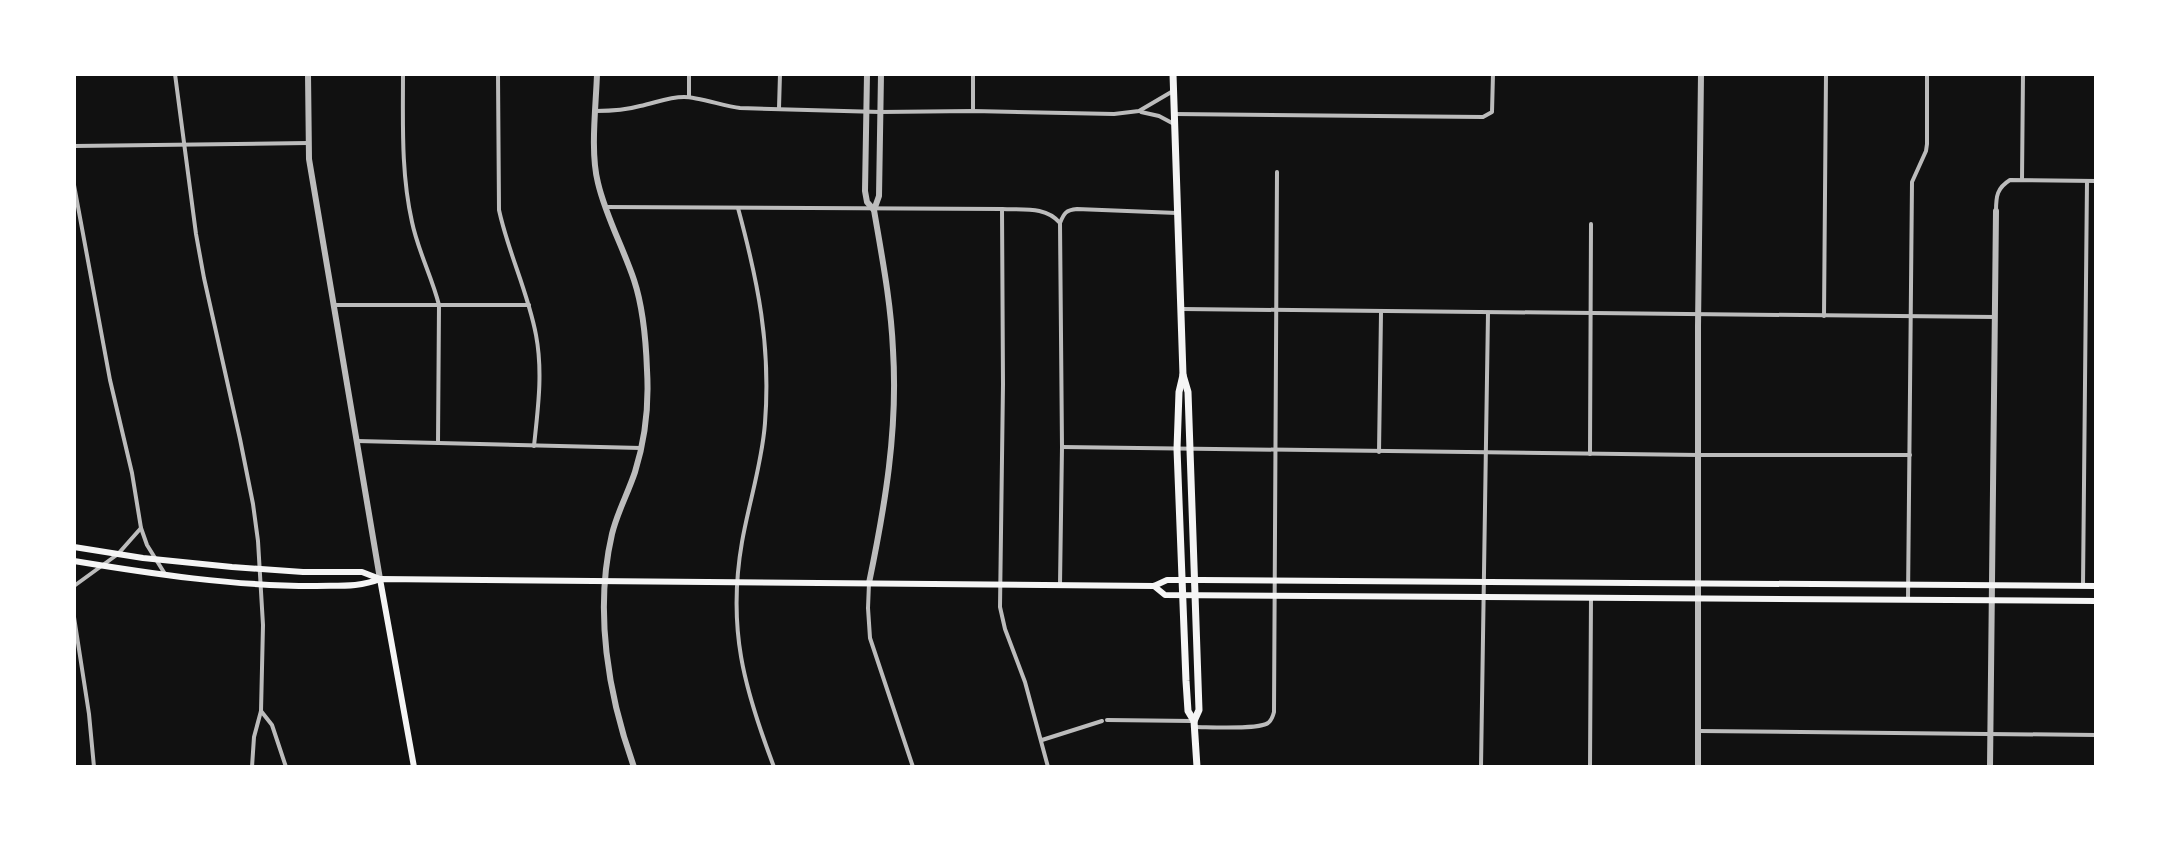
<svg xmlns="http://www.w3.org/2000/svg" width="2170" height="841" font-family="'IBM Plex Sans',sans-serif">
<rect width="100%" height="100%" fill="#111"/>
<g fill="none" stroke-linecap="round" stroke-linejoin="round">
<g stroke="#bcbcbc" stroke-width="4">
<path d="M175,74L196,234L204,278L240,439L253,504L258,541L263,625L261,711L254,737L252,767"/>
<path d="M403,74C403,124 401,173 412,222C418,251 432,277 439,305L438,443"/>
<path d="M498,74L499,210C508,252 528,292 536,335C543,372 538,408 534,446"/>
<path d="M689,97V74"/>
<path d="M779,108L780,74"/>
<path d="M596,111C611,111 626,110 640,106C655,103 668,97 684,97C698,97 724,106 740,108L880,112L973,111L1114,114L1139,111L1173,91"/>
<path d="M973,111V74"/>
<path d="M1141,112L1159,116L1174,124"/>
<path d="M1174,114L1483,117L1492,112L1493,74"/>
<path d="M74,146L308,143"/>
<path d="M2022,179L2023,74"/>
<path d="M74,185L110,380L132,473L141,528L147,545L165,574"/>
<path d="M605,207L1002,209C1023,210 1046,206 1060,223"/>
<path d="M738,208C758,282 771,345 765,423C762,464 749,502 742,542C727,628 744,688 774,767"/>
<path d="M1002,209L1003,384L1000,607L1005,629L1025,682L1048,767"/>
<path d="M1996,211C1996,196 1997,188 2010,180L2096,181"/>
<path d="M333,305H529"/>
<path d="M1182,309L1995,317"/>
<path d="M1824,316L1826,74"/>
<path d="M357,441L641,448"/>
<path d="M1062,447L1699,455H1910"/>
<path d="M1379,452L1381,313"/>
<path d="M1590,454L1591,224"/>
<path d="M869,583L868,608L870,638L913,767"/>
<path d="M1060,585L1062,447L1060,223C1064,213 1066,210 1077,209L1177,213"/>
<path d="M74,586L118,554L141,528"/>
<path d="M2083,586L2087,181"/>
<path d="M1908,600L1912,182L1926,151L1927,144V74"/>
<path d="M74,617L89,714L94,767"/>
<path d="M261,711L272,725L286,767"/>
<path d="M1107,720L1192,721"/>
<path d="M1195,727C1209,727 1258,730 1268,723C1272,720 1273,716 1274,712L1277,172"/>
<path d="M1699,731L2096,735"/>
<path d="M1042,740L1102,721"/>
<path d="M1481,767L1488,313"/>
<path d="M1590,767L1591,597"/>
</g>
<g stroke="#bcbcbc" stroke-width="6">
<path d="M308,74L309,159L380,579"/>
<path d="M597,74C596,106 590,152 598,183C606,217 623,247 634,280C643,307 646,341 647,370C649,403 645,440 635,472C628,493 617,513 612,534C594,611 608,695 634,767"/>
<path d="M867,74L865,191L867,202L874,210"/>
<path d="M869,583C885,506 898,430 893,350C891,303 882,257 874,210L879,196L881,74"/>
<path d="M1698,767V327L1701,74"/>
<path d="M1990,767L1996,211"/>
</g>
<g stroke="#f5f5f5" stroke-width="6">
<path d="M74,547L143,558L232,567L303,572H362L380,579"/>
<path d="M74,561C153,574 233,586 313,586C336,585 358,588 380,579L1154,586L1167,580H1201L2096,586"/>
<path d="M380,579L414,767"/>
<path d="M1154,586L1165,595L2096,601"/>
</g>
<g stroke="#f5f5f5" stroke-width="7">
<path d="M1173,74L1183,375L1179,392L1177,449L1186,681L1188,711L1194,721"/>
<path d="M1183,375L1188,392L1199,710L1194,721L1197,767"/>
</g>
</g>
<rect width="2170" height="841" fill="none" stroke="#ffffff" stroke-width="152"/>
</svg>
